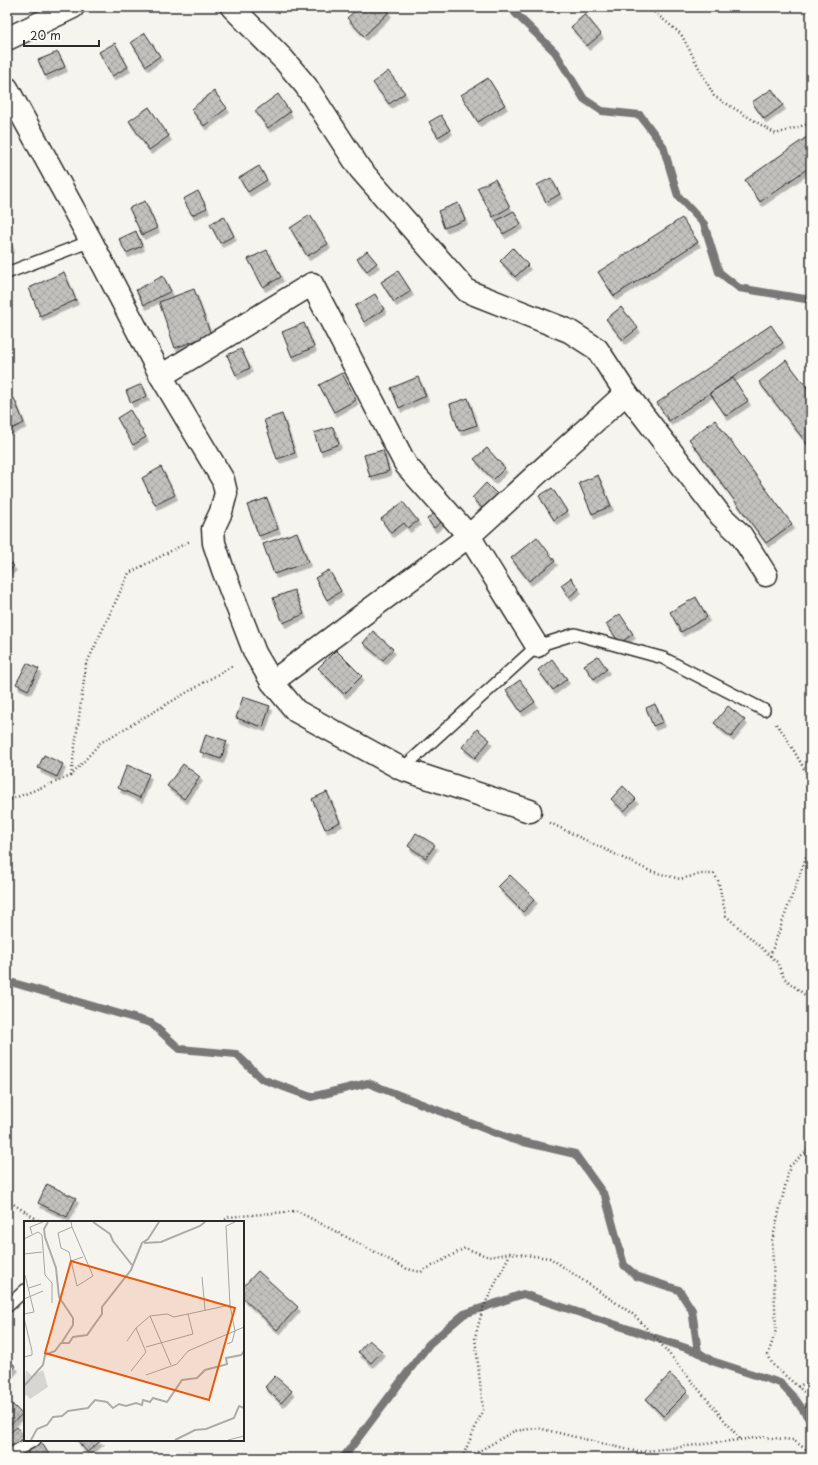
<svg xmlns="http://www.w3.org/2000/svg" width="818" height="1465" font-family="'Playpen Sans',sans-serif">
<defs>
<pattern id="building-cross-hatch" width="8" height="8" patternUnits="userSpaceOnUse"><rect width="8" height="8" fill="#c2c1be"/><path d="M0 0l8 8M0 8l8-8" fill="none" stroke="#a7a6a3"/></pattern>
<filter id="shadow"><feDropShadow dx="2.5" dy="4.5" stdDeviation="0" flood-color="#0004"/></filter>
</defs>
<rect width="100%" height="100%" fill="#f5f4ef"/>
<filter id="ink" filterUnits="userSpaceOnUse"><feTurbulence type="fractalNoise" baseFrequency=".025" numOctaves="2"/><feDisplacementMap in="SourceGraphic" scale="8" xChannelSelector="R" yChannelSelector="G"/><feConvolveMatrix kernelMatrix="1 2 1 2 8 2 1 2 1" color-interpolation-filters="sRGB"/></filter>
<g filter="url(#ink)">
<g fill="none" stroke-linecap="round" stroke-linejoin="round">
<g stroke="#797877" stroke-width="8">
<path d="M513,7L515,13L555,52L584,99L602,111L640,115L663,146L678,196L704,224L719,272L739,288L811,300"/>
<path d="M7,981L151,1023L180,1049L236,1054L262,1079L311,1097L368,1083L511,1139L575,1154L605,1196L624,1265L636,1276L679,1290L692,1310L698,1352L712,1361L780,1383L796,1400L811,1422"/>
<path d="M343,1458L429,1344L464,1314L523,1294L698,1352"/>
</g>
</g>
<g fill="url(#building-cross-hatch)" stroke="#2b2b2b" filter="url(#shadow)">
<path d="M359,7H385L389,12L364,36L347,18Z"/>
<path d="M585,14L601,34L587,46L571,27Z"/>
<path d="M145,33L160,56L146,66L131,42Z"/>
<path d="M115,43L128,67L112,76L99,52Z"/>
<path d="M58,52L65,67L45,76L38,60Z"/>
<path d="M388,71L405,93L389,104L373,83Z"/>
<path d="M488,78L505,105L478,122L461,95Z"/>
<path d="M772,89L783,105L764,119L752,102Z"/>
<path d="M214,91L227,108L204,126L191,109Z"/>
<path d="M278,94L290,112L268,128L255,111Z"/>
<path d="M149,107L169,136L149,150L129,121Z"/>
<path d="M441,115L450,130L438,137L429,122Z"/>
<path d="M811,134V166L760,202L745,180Z"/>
<path d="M259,166L267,180L248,192L239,178Z"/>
<path d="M551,178L560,194L546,202L537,185Z"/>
<path d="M495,179L510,207L493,217L477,188Z"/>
<path d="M198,191L207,208L192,215L183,199Z"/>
<path d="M145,201L157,228L142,235L129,208Z"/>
<path d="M458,203L465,220L444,228L438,211Z"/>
<path d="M514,211L521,224L503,234L496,221Z"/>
<path d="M310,215L328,244L307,256L290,228Z"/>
<path d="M224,216L234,236L220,243L210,224Z"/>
<path d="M682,218L698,242L614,296L598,272Z"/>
<path d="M136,231L142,246L126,253L119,239Z"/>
<path d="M7,235L12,247L7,249Z"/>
<path d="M513,248L528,265L515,277L500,261Z"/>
<path d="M267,250L281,277L263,287L248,259Z"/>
<path d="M367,251L377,263L367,271L357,259Z"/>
<path d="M398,271L411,291L394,302L381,282Z"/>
<path d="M64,272L76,300L40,316L29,288Z"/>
<path d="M163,276L171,291L144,305L136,290Z"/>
<path d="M194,289L211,335L175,348L159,302Z"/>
<path d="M375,294L384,309L364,322L355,306Z"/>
<path d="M621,307L638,328L623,340L606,319Z"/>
<path d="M304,323L314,347L292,357L282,332Z"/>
<path d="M771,325L783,343L669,421L657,403Z"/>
<path d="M241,349L250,368L236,375L227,355Z"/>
<path d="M786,360L811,393V449L759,382Z"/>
<path d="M342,373L356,400L334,412L319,385Z"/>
<path d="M418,377L426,396L399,408L391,388Z"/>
<path d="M733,378L748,401L726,416L710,393Z"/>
<path d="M142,384L147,396L131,403L126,391Z"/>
<path d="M14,398L24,423L7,431V401Z"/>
<path d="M468,398L477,425L459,431L450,404Z"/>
<path d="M130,410L146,437L133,445L117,418Z"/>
<path d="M282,414L295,453L277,459L264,420Z"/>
<path d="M715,420L792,524L766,543L689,439Z"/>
<path d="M333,427L339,444L320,451L314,433Z"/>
<path d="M487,448L505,468L493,480L474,459Z"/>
<path d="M383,450L389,471L370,477L364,455Z"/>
<path d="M161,467L175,495L155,505L142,478Z"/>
<path d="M598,475L611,506L592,514L579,483Z"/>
<path d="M486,483L500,497L486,512L472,498Z"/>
<path d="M552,488L567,511L554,520L539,496Z"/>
<path d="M267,498L278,529L259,536L247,505Z"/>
<path d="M403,502L418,521L408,528L404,523L391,533L381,519Z"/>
<path d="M439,509L446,518L434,528L427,519Z"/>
<path d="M297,532L308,562L274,574L263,544Z"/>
<path d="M537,537L555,561L529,581L511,558Z"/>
<path d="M7,559L14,566L7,573Z"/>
<path d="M329,570L341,591L327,600L315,578Z"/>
<path d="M571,578L579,589L569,597L561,585Z"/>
<path d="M294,590L304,614L283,623L273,598Z"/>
<path d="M696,597L707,617L681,632L670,612Z"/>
<path d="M620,614L633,634L620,643L606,624Z"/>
<path d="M373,631L393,649L383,660L363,643Z"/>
<path d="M336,650L362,676L344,694L318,668Z"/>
<path d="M598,656L607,669L594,679L584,665Z"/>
<path d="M552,659L567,679L553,690L538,670Z"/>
<path d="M27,663L39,669L28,690L16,684Z"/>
<path d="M520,680L535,702L521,712L506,690Z"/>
<path d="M243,697L270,706L263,727L236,718Z"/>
<path d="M655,704L663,722L653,726L646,708Z"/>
<path d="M728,706L745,720L731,737L714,723Z"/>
<path d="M477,729L490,740L475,758L462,747Z"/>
<path d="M206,734L227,741L221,759L200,752Z"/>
<path d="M44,755L63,764L57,777L38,768Z"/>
<path d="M183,764L200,777L184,799L167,786Z"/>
<path d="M127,765L149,774L140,798L118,788Z"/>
<path d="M623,786L636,799L624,811L611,799Z"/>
<path d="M327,792L340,822L325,829L312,799Z"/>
<path d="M416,833L435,845L426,858L408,846Z"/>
<path d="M510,875L535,899L523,912L498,887Z"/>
<path d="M47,1184L76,1198L67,1217L38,1203Z"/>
<path d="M258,1271L298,1307L277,1330L243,1298V1287Z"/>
<path d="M369,1340L382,1351L371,1363L358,1352Z"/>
<path d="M7,1360L16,1366L7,1377Z"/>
<path d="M670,1374L688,1391L663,1416L646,1399Z"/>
<path d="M275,1376L292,1391L281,1403L265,1387Z"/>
<path d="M7,1399L22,1414L9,1426L7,1424Z"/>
<path d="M17,1427L25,1438L7,1452V1435Z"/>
<path d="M77,1440H102L87,1452Z"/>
<path d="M42,1443L51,1458H30L27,1452Z"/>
<path d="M189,1451L197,1458H184Z"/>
</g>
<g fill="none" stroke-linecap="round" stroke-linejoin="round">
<defs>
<g id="lane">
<path d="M7,273L91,241"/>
<path d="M402,769L537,646L575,634L663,658L764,710"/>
<path d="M7,1307L25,1290"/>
<path d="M7,1456L35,1440"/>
</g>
<g id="street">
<path d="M232,7L284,60L306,86L360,169L467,291L569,331L597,349L626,393L721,516L741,535L766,575"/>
<path d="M7,39L73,7"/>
<path d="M7,88L91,241L161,376L223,480L226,493L221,512L213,529L214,543L223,570L255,653L272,682L296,711L402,769L530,811"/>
<path d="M161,376L312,284L406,465L469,536L537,646"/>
<path d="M272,682L469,536L626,393"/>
</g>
</defs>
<use href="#lane" stroke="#2b2b2b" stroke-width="14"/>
<use href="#street" stroke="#2b2b2b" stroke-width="25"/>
<g stroke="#2b2b2b" stroke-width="2.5" stroke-dasharray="1 3" stroke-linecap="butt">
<path d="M648,7L681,34L714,96L776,134L811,123"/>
<path d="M776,724L785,735L811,781"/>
<path d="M71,776L86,665L129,573L190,541"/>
<path d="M7,801L71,776L100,743L234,665"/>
<path d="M550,823L650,871L680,879L701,874H714L718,880L726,916L777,962L784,978L811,1000"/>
<path d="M770,956L811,844"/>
<path d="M811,1147L790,1166L772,1241L776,1330L768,1355L773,1365L811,1398"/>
<path d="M7,1200L41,1222"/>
<path d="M222,1222L229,1217L297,1211L407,1269L421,1272L465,1248L489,1257L510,1253L550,1258L634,1315L655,1337L740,1439"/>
<path d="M798,1387L811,1379"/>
<path d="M462,1458L483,1410L475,1337L483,1308L510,1254"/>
<path d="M467,1458L514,1431L538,1428L638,1452L763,1437L793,1440L811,1453"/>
</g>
<use href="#lane" stroke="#fdfcf7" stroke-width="11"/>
<use href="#street" stroke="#fdfcf7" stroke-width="22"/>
</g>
</g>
<g transform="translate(24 1221)">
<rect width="220" height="220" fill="#f5f4ef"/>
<path d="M2,149L8,155L19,149L24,166L6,178L3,174L0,176Z" fill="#d7d6d2"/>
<path fill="none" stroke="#adaca9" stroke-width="2" d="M24,1L20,8L21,16L32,47L35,76L49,97V104L38,121M69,1L86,13L89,20L108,44M120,22L137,21L176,5L181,1M0,165L19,144L21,134L31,130L37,122H45L49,116L63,114L78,93V86L107,49L118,22L124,18L135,1M7,219L13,208L23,204L29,196L38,195L44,190L64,187L71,179L83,181L89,187L95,183L102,185L112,182L118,184L119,179L126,181L129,177L143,181L158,159L173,157L181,149L200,144L203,143L202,137L217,134L220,130M151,219L171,209L182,208L210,197L215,185L220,187V200"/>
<path fill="none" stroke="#a4a4a1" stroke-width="1" d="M47,1L48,6L34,12L37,27L45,31L53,65L69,55L48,6M8,13L6,6L19,1M0,18L14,11L18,14L21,54L28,62V82M0,33L18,31M47,40L59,36M178,56L181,89M5,67L17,63M0,78L19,70M0,93L10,91L1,54M126,95L147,144M0,97L8,130V134L0,136M103,120L112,107L126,95L143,93L150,96L206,84M203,123L208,121L211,110L206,84L202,5L211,1M122,126L169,113L164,93M107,150L122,131L112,107M122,154L153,143L164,130L220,106M204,219L220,215"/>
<path fill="#e8590c" fill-opacity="0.15" stroke="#e8590c" stroke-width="2" d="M47,40L211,87L185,179L21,132Z"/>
<rect width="220" height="220" fill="none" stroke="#2b2b2b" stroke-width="2"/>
</g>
<rect width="818" height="1465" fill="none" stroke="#fdfcf7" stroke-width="24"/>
<rect x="12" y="12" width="794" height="1441" fill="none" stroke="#2b2b2b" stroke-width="1.5" filter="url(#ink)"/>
<path d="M24 40v6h75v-6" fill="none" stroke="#2b2b2b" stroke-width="2"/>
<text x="30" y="40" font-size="12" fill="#2b2b2b" stroke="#fdfcf7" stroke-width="3" paint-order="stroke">20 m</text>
</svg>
